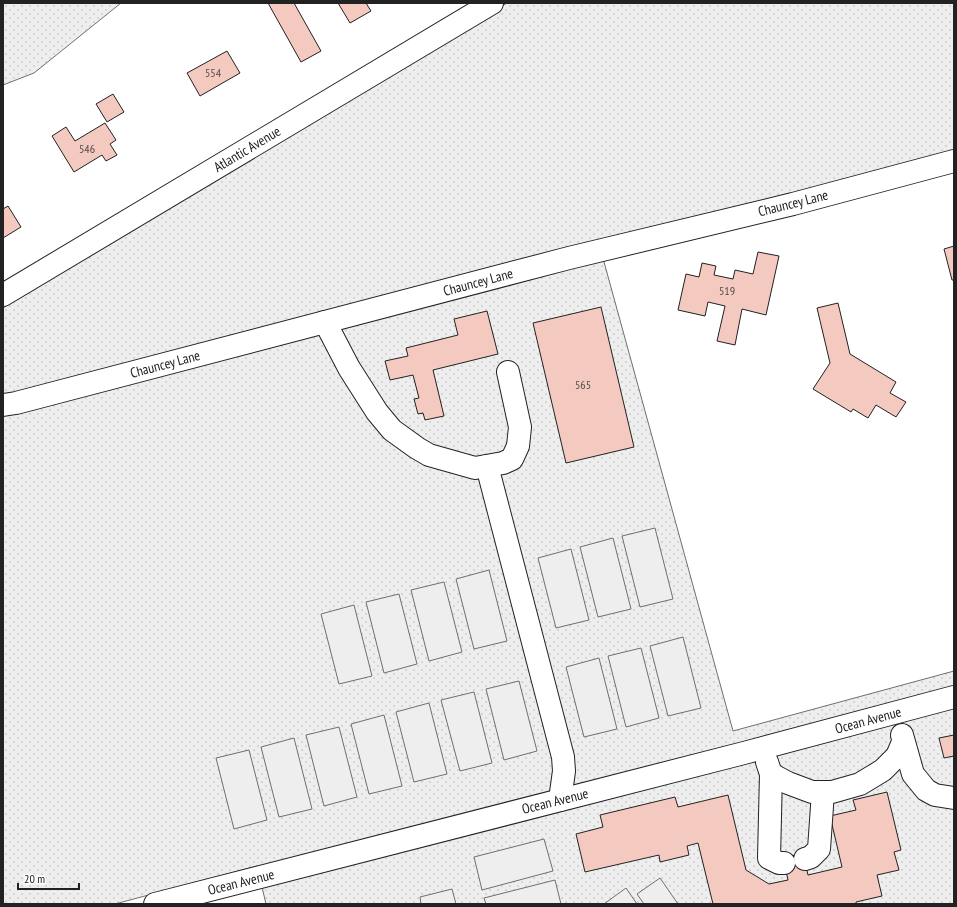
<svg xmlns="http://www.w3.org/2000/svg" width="957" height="907" font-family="'PT Sans Narrow',sans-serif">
<defs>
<pattern id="grass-dots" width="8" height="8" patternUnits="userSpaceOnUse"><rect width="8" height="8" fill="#eee"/><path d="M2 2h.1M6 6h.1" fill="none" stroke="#ccc" stroke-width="1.8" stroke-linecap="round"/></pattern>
</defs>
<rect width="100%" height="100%" fill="#fff"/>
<g fill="url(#grass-dots)" stroke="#6f6f6f">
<path d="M3,3H121L34,73L3,85Z"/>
<path d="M507,3H954V156L601,251L733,731L954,671V904H266L257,866L115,904H3V308Z"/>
</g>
<g fill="#eee" stroke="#6f6f6f">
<path d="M655,528L673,599L640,607L622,536Z"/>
<path d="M613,538L631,609L598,617L580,547Z"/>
<path d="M571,549L589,620L556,628L538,558Z"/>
<path d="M489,570L507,641L474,649L456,579Z"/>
<path d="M444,582L462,652L429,661L411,590Z"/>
<path d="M399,594L417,664L384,673L366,602Z"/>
<path d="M354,605L372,676L339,684L321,614Z"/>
<path d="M683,637L701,708L668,716L650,646Z"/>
<path d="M641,648L659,718L626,727L608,656Z"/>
<path d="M599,658L617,729L584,737L566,667Z"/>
<path d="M519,681L537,751L504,760L486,689Z"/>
<path d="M474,692L492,763L460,771L441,700Z"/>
<path d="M429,703L447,774L414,782L396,712Z"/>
<path d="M384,715L402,786L369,794L351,724Z"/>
<path d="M339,727L357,797L324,806L306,735Z"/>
<path d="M294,738L312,809L279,817L261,747Z"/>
<path d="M249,750L267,820L234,829L216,758Z"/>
<path d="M544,839L553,871L482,890L474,857Z"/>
<path d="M660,878L678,904H644L637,894Z"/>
<path d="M555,880L561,904H486L484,898Z"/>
<path d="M626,888L637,904H604Z"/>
<path d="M452,889L456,904H421L420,897Z"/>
</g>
<g fill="#f3c9c0" stroke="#222">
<path d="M268,3H294L321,51L301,62Z"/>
<path d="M338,3H366L371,11L350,23Z"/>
<path d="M227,51L240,73L200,96L187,73Z"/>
<path d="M113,94L124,112L107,122L96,104Z"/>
<path d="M105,123L116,140L110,144L117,155L106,161L102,155L74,172L52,136L66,127L75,141Z"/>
<path d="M8,206L21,227L3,238V209Z"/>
<path d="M954,246V280H952L944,249Z"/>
<path d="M758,252L779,256L766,315L742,309L735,345L717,341L725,306L708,302L705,316L678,310L686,274L699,277L702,263L716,266L714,275L733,279L735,270L753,274Z"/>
<path d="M838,303L850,354L896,382L890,393L906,402L896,417L876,405L868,418L853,409L851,412L813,389L830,363L817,308Z"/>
<path d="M601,307L634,447L566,463L533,323Z"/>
<path d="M487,311L498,354L433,370L444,416L425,420L423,413L418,414L414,399L419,398L413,375L390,380L385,361L408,356L406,348L458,335L454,319Z"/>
<path d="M954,735V756L944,758L939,738Z"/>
<path d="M887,792L901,850L894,852L899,870L877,875L882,896L856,902V904H713L698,843L687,846L689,855L660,862L659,855L585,872L576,834L603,827L600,815L675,797L678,807L728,795L746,870L769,884L788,880L783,858L803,853L808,875L842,867L830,816L856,810L853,800Z"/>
</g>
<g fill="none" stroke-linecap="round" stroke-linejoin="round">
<defs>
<g id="minor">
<path d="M3,295L492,3"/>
<path d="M325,322L349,368L377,412L392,430L417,448L429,455L475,468L503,463L512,459L518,446L520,427L508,372"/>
<path d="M3,405L16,403L569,258L793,204L954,161"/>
<path d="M487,466L563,757L564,771L560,800"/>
<path d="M902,735L913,774L926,790L935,795L954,798"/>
<path d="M767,762L771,774L769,858L779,863H784"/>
<path d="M771,774L788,783L812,792H832L860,784L883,770L897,756L903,742"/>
<path d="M805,859L811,857L819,849L823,792"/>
<path d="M155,904L744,753L954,697"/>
</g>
</defs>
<use href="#minor" stroke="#222" stroke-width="24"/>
<use href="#minor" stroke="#fff" stroke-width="22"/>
</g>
<g text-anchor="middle" stroke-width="3" stroke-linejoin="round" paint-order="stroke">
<g font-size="12" fill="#564c4a">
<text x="213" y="77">554</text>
<text x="87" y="153">546</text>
<text x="727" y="295">519</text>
<text x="583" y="389">565</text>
</g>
<g font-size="14" fill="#222" stroke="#fff">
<text transform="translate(247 149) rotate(-31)" y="5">Atlantic Avenue</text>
<text transform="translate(793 203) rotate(-14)" y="5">Chauncey Lane</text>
<text transform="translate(478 282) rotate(-15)" y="5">Chauncey Lane</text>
<text transform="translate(165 364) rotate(-15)" y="5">Chauncey Lane</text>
<text transform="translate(868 720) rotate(-15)" y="5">Ocean Avenue</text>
<text transform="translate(555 801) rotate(-14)" y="5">Ocean Avenue</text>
<text transform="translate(241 882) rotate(-14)" y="5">Ocean Avenue</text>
</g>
</g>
<rect width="957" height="907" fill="none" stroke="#222222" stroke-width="8"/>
<path d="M18 883v6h61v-6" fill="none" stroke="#222222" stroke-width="2"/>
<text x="24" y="883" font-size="12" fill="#222222" stroke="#ffffff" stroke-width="3" paint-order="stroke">20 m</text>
</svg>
